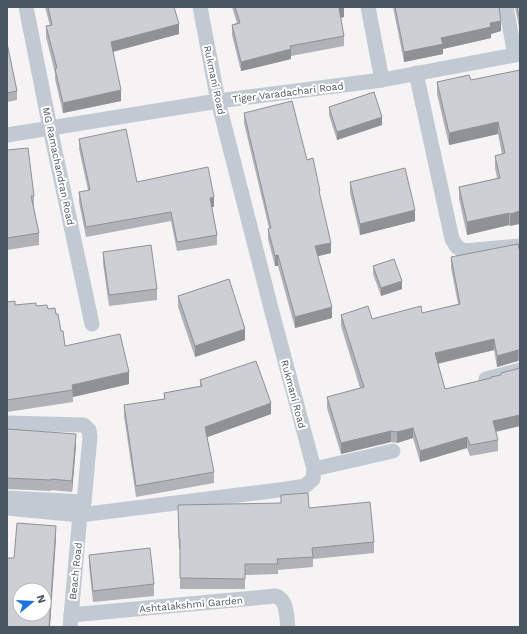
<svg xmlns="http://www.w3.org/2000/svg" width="527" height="634" font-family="'Work Sans',sans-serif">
<rect width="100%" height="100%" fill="#f5f3f3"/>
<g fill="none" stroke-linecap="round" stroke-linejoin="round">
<g stroke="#c1cad2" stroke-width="15">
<path d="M26,7L50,128L92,324"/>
<path d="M368,7L382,80"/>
<path d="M506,7L515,55"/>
<path d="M416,73L452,239L457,247L464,251L520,246"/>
<path d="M7,135L218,101L382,80L520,54"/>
<path d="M486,379L520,370"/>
<path d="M7,423L84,425L89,430L90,437L84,502L80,515L70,627"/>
<path d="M314,469L393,451"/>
<path d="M7,498L84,502"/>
<path d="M7,508L80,515L287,489L305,486L313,479L314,469L273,316L218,101L200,7"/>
<path d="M71,615L276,596C288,601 286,616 288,627"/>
</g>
</g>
<g fill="#b0b2b7">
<path d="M45,7H174L179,34L113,52L121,101L63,113L55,79V73L46,37V26H50Z"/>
<path d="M232,7H344V17L341,18L344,36V46L291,56V59L241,71L232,35V25L237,23Z"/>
<path d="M393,7H499L501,31L491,34V38L443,49V54L404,62Z"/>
<path d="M515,7H520V27H519Z"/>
<path d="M7,43L17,91V100L7,102Z"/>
<path d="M520,70L510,226L509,225L467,235L459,199V187L497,178L495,168V156L502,154L498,134L449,145L437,94V82L471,80Z"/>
<path d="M329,107L382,125L337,140L329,115Z"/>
<path d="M244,113L307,160L320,197L331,253L317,256L332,318L295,328L278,266H275L268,239V229L269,228L244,123Z"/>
<path d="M79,139L137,182L214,207H212L217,235V245L177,251L171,221L86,237L79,202V192L88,190L79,149Z"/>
<path d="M7,150L34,196V208L39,233V245L7,250Z"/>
<path d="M350,182L415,221L360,235L350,193Z"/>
<path d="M103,252L157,289V300L109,306L103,263Z"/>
<path d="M520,252V361H518L497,367L494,350L438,364L445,389L491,378L520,368V426L496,432L498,440V451L470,456L467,448L420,462L413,438L397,443L391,442L341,454L327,408V397L360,388L341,326V315L372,319L422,313L458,304L451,268V257Z"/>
<path d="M373,266L402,289L381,296L373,274Z"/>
<path d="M178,296L245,340L195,357L178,307Z"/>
<path d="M7,302L15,305L36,306L48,309L56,314L65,346L129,384L73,397V402L7,412Z"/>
<path d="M200,380L271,414L207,437L214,472V483L136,497L124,416V405L164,399V393L200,386Z"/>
<path d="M7,429L76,445L72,492L51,490V491L7,489Z"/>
<path d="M281,495L309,508L374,542V553L313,559V567L278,570V574L245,575V589H180V549H179L178,516L281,503Z"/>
<path d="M89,555L154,584V596L93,602L89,566Z"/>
</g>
<g fill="#909195">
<path d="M344,7V17L339,18V8Z"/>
<path d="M520,16V27H519V17Z"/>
<path d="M501,21V31L491,34V38L443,49V54L404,62V52L441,38L490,23Z"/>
<path d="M179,24V34L111,52V42Z"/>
<path d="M291,49V59L241,71V62Z"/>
<path d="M121,90V101L63,113V103Z"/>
<path d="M382,117V125L337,140V132Z"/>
<path d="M498,122V134L449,145V133Z"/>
<path d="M214,197V207H210V198Z"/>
<path d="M415,210V221L360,235V224Z"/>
<path d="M520,211V224L510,226V214Z"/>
<path d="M509,213V225L467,235V222Z"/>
<path d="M331,243V253L315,257V246Z"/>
<path d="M278,255V266H275V256Z"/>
<path d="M402,281V289L381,296V288Z"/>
<path d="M332,307V318L295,328V317Z"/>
<path d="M245,329V340L195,357V346Z"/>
<path d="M494,339V350L435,364V353Z"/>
<path d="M518,350V361L497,367V356Z"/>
<path d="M129,372V384L73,397L72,385Z"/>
<path d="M271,403V414L205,438V427Z"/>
<path d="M520,415V426L493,432V421Z"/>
<path d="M413,428V438L397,443V432Z"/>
<path d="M391,431V442L341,454V443Z"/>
<path d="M76,434V445L72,492V481Z"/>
<path d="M467,437V448L420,462V451Z"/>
<path d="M56,526V539L50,627H49Z"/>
</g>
<g fill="#cdcfd5" stroke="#909195" fill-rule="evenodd">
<path d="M48,7H174L179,24L111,42L121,90L63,103L55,69L57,68L46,26L52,25Z"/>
<path d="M235,7H344L339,8L344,36L290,46L291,49L241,62L232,25L240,23Z"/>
<path d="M395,7H499L501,21L490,23L491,27L441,38L443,44L404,52Z"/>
<path d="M517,7H520V16L519,17Z"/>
<path d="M7,43L17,91L7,93Z"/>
<path d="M520,70V211L510,214L509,213L467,222L459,187L500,178L495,156L505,153L498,122L449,133L437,82L469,75L471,80Z"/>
<path d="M374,92L382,117L337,132L329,107Z"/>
<path d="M292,101L307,160L313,158L320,191H319L331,243L315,246L332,307L295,317L278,255L275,256L268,229L271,228L244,113Z"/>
<path d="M126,129L137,182L208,167L214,197L210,198L217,235L177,242L171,212L86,227L79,192L90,190L79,139Z"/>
<path d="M28,148L34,196H31L39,233L7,238V150Z"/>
<path d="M405,168L415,210L360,224L350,182Z"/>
<path d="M518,244L520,252V350H518L497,356L494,339L435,353L445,389L491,378V377L501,375V373L520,368V415L493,421L498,440L470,445L467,437L420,451L413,428L397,432L391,431L341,443L327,397L364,387L341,315L368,306L372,319L421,306L422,313L460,304L451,257Z"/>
<path d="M151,245L157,289L109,295L103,252Z"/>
<path d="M394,259L402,281L381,288L373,266Z"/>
<path d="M229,279L245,329L195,346L178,296Z"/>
<path d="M15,301V305L36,303V306L47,305L48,309L55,308L56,314H58L61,331H63L65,346L120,334L129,372L72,385L73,390L7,400V302Z"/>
<path d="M256,361L271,403L205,427L214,472L136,486L124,405L165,399L164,393L202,386L200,380Z"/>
<path d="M7,429L76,434L72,481L51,479V480L7,478Z"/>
<path d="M308,493L309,508L370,502L374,542L312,548L313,557L277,559L278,564H245V579L180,578V539H179L178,505L281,503V495Z"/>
<path d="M17,523L56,526L49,627H7V558H14ZM20,590H44V614H20Z"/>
<path d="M150,548L154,584L93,591L89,555Z"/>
</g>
<g text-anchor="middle" stroke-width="4" stroke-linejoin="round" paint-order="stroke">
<g font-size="10" fill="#4a5661" stroke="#fff">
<text transform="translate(215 80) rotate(78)" y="4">Rukmani Road</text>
<text transform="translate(288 92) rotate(-7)" y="4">Tiger Varadachari Road</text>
<text transform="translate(59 166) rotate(78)" y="4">MG Ramachandran Road</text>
<text transform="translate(294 394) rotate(75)" y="4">Rukmani Road</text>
<text transform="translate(75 571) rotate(-84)" y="4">Beach Road</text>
<text transform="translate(191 604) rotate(-5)" y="4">Ashtalakshmi Garden</text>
</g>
</g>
<rect width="527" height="634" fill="none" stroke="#4a5661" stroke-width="16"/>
<g transform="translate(32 602) rotate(72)"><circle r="19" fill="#ffffff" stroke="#b7bbc0"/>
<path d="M0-3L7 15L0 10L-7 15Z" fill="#1a73e8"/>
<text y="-6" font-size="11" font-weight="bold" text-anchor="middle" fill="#4a5661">N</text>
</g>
</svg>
